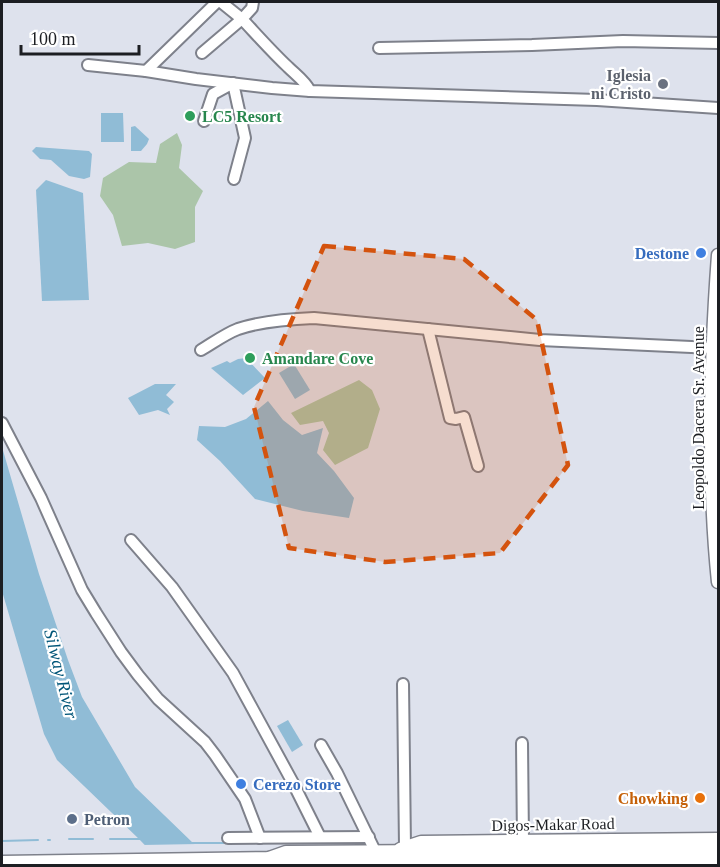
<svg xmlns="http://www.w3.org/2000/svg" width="720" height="867" font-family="Georgia,serif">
<rect width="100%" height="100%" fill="#dee2ed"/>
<g fill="#abc5a9">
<path d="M177,133L182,145L179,168L203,191L195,207V242L175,249L148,243L122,246L113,215L100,196L103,178L129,162L156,163L160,144Z"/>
<path d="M359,380L372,390L380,409L368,448L335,465L323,450L329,433L323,421L300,425L291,413Z"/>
</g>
<g fill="#90bcd6">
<path d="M101,113H123L124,142H101Z"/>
<path d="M135,126L149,139L147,144L141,151H131V127Z"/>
<path d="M36,147L89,151L92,154L90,177L84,179L69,176L51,160L40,159L32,151Z"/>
<path d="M46,180L83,193L89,300L42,301L36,190Z"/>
<path d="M246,358L265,378L243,395L211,368L227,361L230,363L238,359Z"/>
<path d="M294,364L310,390L295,399L279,373Z"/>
<path d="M155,384H176L166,395L174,402L167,409L170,415L158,410L139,415L128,398Z"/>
<path d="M268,401L283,420L302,435L323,428L317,453L334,471L354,498L349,518L303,511L255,499L220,461L197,440L199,426L225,427L246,419Z"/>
<path d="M2,447L39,574L68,660L82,697L135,787L193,843L212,865H164L139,839L57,760L44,734L2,591Z"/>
<path d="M288,720L303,745L292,752L277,726Z"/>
</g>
<path fill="#dee2ed" d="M198,844L215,866H160L142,845Z"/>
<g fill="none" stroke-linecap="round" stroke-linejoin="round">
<g stroke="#90bcd6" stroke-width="2">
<path d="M69,839H93"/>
<path d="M110,839H140"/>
<path d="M48,840H50"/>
<path d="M2,841L38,840"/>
<path d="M191,843H227"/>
</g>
<defs>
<g id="minor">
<path d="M253,2L252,8L242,19C257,35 272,52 288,67C296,75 305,81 310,91"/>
<path d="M379,48L532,45L623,41L718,43"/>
<path d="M202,53L242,19L221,2"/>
<path d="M88,65L146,71L196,79L272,88L310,91L597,100L718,108"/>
<path d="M146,71L217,2"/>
<path d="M204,121L213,94L233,83L245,138L234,179"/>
<path d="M428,329L450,418L456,419L464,417L478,466"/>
<path d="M201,350C213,343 225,334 238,329C262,321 289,319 314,318L540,340L713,348"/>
<path d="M2,423L41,498L82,590L96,613L121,652L138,675L158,699L205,742L215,755L245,799L260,838"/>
<path d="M131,540L172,587L233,673L293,783L320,837"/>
<path d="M403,684L405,847"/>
<path d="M522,743L523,841"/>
<path d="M321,745L337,773L376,853"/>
<path d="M228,838L369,837"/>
</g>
<g id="major">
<path d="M718,255C710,363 707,474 718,582"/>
<path d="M400,849L421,842L718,839"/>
<path d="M269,858L286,863L718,860"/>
<path d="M2,862L269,858L286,852L718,849"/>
</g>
</defs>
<use href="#minor" stroke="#7e818b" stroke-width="14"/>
<use href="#major" stroke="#7e818b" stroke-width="15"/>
<use href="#minor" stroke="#fff" stroke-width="10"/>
<use href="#major" stroke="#fff" stroke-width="12"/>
</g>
<path fill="#d4530e" fill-opacity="0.2" stroke="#d4530e" stroke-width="4.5" stroke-dasharray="12 8" stroke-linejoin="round" d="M324,246L464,259L537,320L568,465L500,553L385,562L289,548L254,407Z"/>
<circle fill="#6b7280" stroke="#fff" stroke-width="2" cx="663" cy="84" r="6"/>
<g fill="#2e9e5b" stroke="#fff" stroke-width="2">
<circle cx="190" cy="116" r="6"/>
<circle cx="250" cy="358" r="6"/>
</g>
<g fill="#3f7fe0" stroke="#fff" stroke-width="2">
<circle cx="701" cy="253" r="6"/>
<circle cx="241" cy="784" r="6"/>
</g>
<circle fill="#e8710a" stroke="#fff" stroke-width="2" cx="700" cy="798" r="6"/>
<circle fill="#5c6f8a" stroke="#fff" stroke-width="2" cx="72" cy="819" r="6"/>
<g text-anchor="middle" stroke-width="4.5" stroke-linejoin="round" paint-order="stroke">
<g font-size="16" font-weight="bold" fill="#5b616d" stroke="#fff" text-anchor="end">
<text x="651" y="81">Iglesia<tspan x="651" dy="18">ni Cristo</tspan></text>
</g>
<g font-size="16" font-weight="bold" fill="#27864d" stroke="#fff" text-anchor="start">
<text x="202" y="122">LC5 Resort</text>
<text x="262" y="364">Amandare Cove</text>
</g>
<g font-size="16" font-weight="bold" fill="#366cbe" stroke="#fff" text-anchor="end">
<text x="689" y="259">Destone</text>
<text x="253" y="790" text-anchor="start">Cerezo Store</text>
</g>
<g font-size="16" fill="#1c1e22" stroke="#fff">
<text transform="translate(698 418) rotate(-90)" y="6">Leopoldo Dacera Sr. Avenue</text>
<text transform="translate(553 824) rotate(-1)" y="6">Digos-Makar Road</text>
</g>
<g font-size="16" font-weight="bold" fill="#c56008" stroke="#fff" text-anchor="end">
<text x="688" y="804">Chowking</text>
</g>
<g font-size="16" font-weight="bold" fill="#4e5e75" stroke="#fff" text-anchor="start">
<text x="84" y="825">Petron</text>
</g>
<g font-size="18" font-style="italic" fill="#005578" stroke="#fff">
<text transform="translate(61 674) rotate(76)" y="6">Silway River</text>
</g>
</g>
<rect width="720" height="867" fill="none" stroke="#1c1e22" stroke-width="6"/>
<path d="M21 45v9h118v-9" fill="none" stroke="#1c1e22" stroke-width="3"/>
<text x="30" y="45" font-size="18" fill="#1c1e22" stroke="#ffffff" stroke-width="4.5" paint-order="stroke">100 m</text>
</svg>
